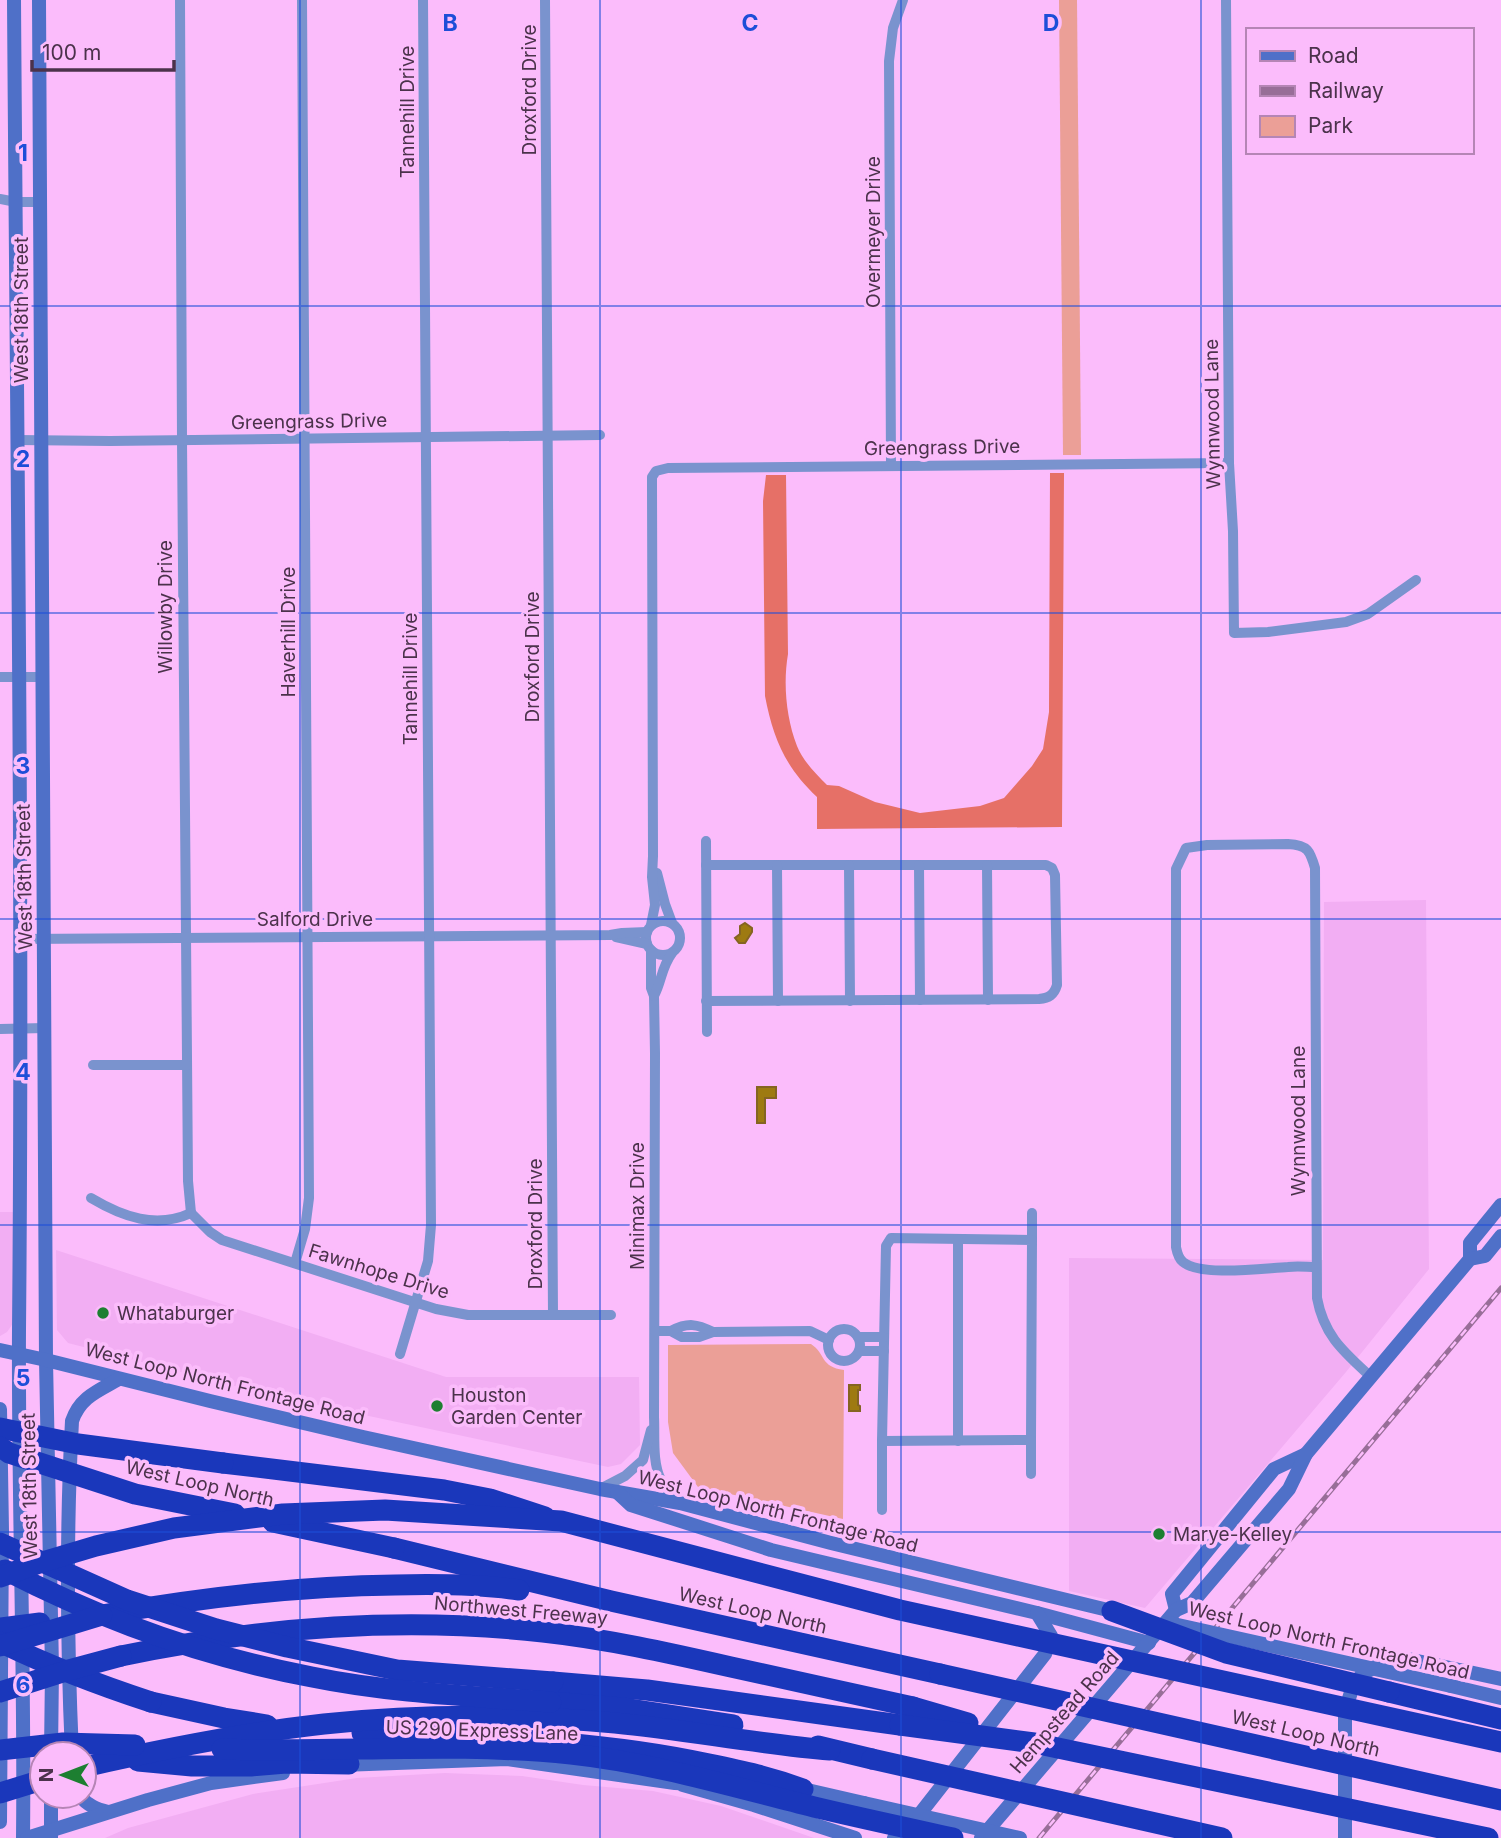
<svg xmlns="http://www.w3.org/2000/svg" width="1501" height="1838" font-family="Inter,sans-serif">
<rect width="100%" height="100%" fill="#fbbcfb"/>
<g fill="#f2aef3">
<path d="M1426,900L1429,1269L1346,1372L1145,1608L1069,1591V1258L1323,1260L1324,902Z"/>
<path d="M0,1212H16L14,1322L7,1332L0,1336Z"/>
<path d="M56,1250L446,1377H639L640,1445L621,1464L608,1467L270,1395L68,1343L57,1330Z"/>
<path d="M445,1773L522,1776L583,1785L653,1791L721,1806L814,1838H105L128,1828L253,1794L357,1778Z"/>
</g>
<g fill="#eb9f97">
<path d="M1059,0H1077L1081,455H1063Z"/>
<path d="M811,1344C826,1354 820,1367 844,1370L843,1519L698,1487L673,1453L668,1422V1345Z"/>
</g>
<path fill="#e67067" d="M1050,473H1064L1062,827L817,829V797C785,767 773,738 765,696L763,501L766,475H786L788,654C783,683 786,718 797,746C803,761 816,774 827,785L839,786L875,802L920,813L980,806L1004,798L1032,766L1043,749L1049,712Z"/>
<g fill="#9e7a11" stroke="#856422" stroke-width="2">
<path d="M745,923L752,928V932L745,943H739L735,938L740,934V926Z"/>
<path d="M757,1087H776V1098H765V1123H757Z"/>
<path d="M849,1385H860V1390H858V1405L860,1406V1411H849Z"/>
</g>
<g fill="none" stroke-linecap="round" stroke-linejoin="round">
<g stroke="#7a93ce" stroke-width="10">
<path d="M180,0L182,440L188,1181L191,1213"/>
<path d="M545,0L553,1315"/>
<path d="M1226,0L1229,463L1233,531L1234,633L1268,632L1346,622L1368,614L1416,580"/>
<path d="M0,199L16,202H39"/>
<path d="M17,440L110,441L600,435"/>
<path d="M891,465L889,61L893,28L903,0"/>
<path d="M0,677H42"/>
<path d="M706,841L707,1032"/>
<path d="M706,865H1046L1052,868L1055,875L1057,985C1054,995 1049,998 1039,999L706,1001"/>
<path d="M777,865L778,1001"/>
<path d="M849,865L850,1001"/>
<path d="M919,865L920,1000"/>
<path d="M987,865L988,1000"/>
<path d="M657,873L665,904L672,923"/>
<circle cx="663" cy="938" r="17"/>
<path d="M651,925L655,905L652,877L653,856L652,484V477L656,471L668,468L1229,463"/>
<path d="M616,937L647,944"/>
<path d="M20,939L610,935L622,933L647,932"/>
<path d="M651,950V988L654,996L655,1053L654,1417C655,1437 652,1462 661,1480C665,1489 673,1496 680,1503"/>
<path d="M654,996C662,981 661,968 672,953"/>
<path d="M0,1029L45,1028"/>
<path d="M93,1065H187"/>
<path d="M91,1198C123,1217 156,1229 191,1213"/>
<path d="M191,1213L210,1232L222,1240L436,1309L468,1315H611"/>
<path d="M1032,1213V1240"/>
<path d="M891,1238L1032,1240L1031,1440L882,1441L886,1246Z"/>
<path d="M958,1239V1441"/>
<path d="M295,1263L305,1229L309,1198L302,0"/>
<path d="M1316,1267C1307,1267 1297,1266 1288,1267C1265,1268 1201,1277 1183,1262C1178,1258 1177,1252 1176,1247V869L1186,848L1207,845L1288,844C1308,845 1310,851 1315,868L1317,1298C1324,1336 1344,1352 1371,1377"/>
<circle cx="844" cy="1345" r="16"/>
<path d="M655,1331H671L682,1337H699L713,1332L810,1331L829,1340"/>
<path d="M671,1331C688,1322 697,1324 713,1332"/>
<path d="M858,1337H884"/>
<path d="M859,1351H884"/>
<path d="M400,1354L428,1261L431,1225L423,0"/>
<path d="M1031,1440V1474"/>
<path d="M600,1489L625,1476L643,1460L651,1430"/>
<path d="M882,1510V1441"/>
</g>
<g stroke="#4f70c8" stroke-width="14">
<path d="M14,0C17,443 23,887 19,1330C18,1499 25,1669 23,1838"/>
<path d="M39,0L46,1360L52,1669L51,1753"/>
<path d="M1470,1259V1243L1501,1205"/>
<path d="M0,1350L46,1360L210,1401L363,1437L600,1489L680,1503L831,1543L1112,1611"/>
<path d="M0,1409L2,1531L0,1822"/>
<path d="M617,1492L631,1505L771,1550L1037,1613L1149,1643"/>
<path d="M1176,1610L1172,1594L1274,1469L1306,1454"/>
<path d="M1451,1686L1501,1698"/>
<path d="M72,1754C67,1643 66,1532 72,1421C80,1397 98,1391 119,1379"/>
<path d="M341,1765L507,1759L675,1783L693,1784"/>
<path d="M683,1785L754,1805L855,1838"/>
<path d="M794,1789H803L864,1803"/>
<path d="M51,1796V1838"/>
<path d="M80,1796C88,1806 97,1809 108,1812"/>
<path d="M27,1838L148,1800L211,1783L283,1773"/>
<path d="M894,1838L908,1829L1045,1654L1051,1636L1037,1613"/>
<path d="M981,1838L1176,1610L1192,1603L1289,1489L1306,1454L1470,1259L1485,1256L1501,1236"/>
<path d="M1345,1838V1712L1351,1692L1362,1674L1385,1662L1408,1659L1501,1679"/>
</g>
<g stroke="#1a37bb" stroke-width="21">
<path d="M223,1463L444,1490L490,1499L545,1517"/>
<path d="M394,1548L611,1601L940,1674"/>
<path d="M102,1615C199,1598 297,1586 395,1585C437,1584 478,1584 519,1590"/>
<path d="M121,1656C261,1627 401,1616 543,1632C607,1639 669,1653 731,1667C792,1680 852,1694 913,1707"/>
<path d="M553,1682L647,1690L900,1725"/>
<path d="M1389,1692L1501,1719"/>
<path d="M151,1702L224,1718L267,1725"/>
<path d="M551,1702L622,1708L733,1725"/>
<path d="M362,1733C479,1738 595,1739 709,1764C743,1771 771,1777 803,1789"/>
<path d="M818,1746L872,1759"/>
<path d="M138,1761L192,1766H251L286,1763L349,1764"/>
<path d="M84,1767C163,1749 243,1733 324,1724C420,1714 518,1714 615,1723C687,1730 758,1744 830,1750"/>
</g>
<defs>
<path id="rail" d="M1039,1838L1501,1288"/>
</defs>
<use href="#rail" stroke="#986e98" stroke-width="5"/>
<use href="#rail" stroke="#fbbcfb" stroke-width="2.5" stroke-dasharray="8" stroke-linecap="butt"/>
<g stroke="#4f70c8" stroke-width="14">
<path d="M1169,1623L1451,1686"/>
<path d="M864,1803L1020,1838"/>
</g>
<g stroke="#1a37bb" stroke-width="21">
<path d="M0,1428L78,1444L223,1463"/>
<path d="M0,1447L9,1453L135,1494L235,1514"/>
<path d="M273,1522L394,1548"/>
<path d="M0,1543L127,1600L216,1629L287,1647L397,1670L553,1682"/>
<path d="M5,1570C102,1620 205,1657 312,1677C390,1693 471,1696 551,1702"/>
<path d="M0,1577L39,1563L96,1546L174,1528L283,1514L385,1510L561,1521L900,1610L1501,1742"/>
<path d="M1112,1611L1226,1653L1389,1692"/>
<path d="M0,1628L40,1623"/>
<path d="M0,1642C49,1666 99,1685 151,1702"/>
<path d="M0,1646L102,1615"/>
<path d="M940,1674L1501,1800"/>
<path d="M0,1692L69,1670L121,1656"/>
<path d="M913,1707L968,1723"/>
<path d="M900,1725L1034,1743L1488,1838"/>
<path d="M222,1749C338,1753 455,1742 571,1754C654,1763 733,1787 814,1807C860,1818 907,1828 953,1838"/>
<path d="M0,1750L63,1743L135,1745"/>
<path d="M872,1759L1222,1838"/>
<path d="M0,1793L42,1780"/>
</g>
</g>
<path fill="none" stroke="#1d4ed8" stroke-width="2" stroke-opacity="0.55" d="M300,0V1838M600,0V1838M901,0V1838M1201,0V1838M0,306H1501M0,613H1501M0,919H1501M0,1225H1501M0,1532H1501"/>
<g fill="#1d7f31" stroke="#fbbcfb" stroke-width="2.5">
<circle cx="103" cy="1313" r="7"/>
<circle cx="437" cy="1406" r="7"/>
<circle cx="1159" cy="1534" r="7"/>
</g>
<g text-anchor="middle" stroke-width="7" stroke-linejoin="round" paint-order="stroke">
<g font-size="19" fill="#4b324b" stroke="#fbbcfb">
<text transform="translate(529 90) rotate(-90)" y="7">Droxford Drive</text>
<text transform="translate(407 112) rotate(-90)" y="7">Tannehill Drive</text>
<text transform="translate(873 232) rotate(-90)" y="7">Overmeyer Drive</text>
<text transform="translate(21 310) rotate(-90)" y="7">West 18th Street</text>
<text transform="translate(1212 414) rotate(-91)" y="7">Wynnwood Lane</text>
<text transform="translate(309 421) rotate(-1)" y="7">Greengrass Drive</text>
<text transform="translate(942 447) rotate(-1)" y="7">Greengrass Drive</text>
<text transform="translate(165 607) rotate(-90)" y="7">Willowby Drive</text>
<text transform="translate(288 632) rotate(-90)" y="7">Haverhill Drive</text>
<text transform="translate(532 657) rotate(-90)" y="7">Droxford Drive</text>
<text transform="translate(410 679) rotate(-90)" y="7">Tannehill Drive</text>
<text transform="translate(24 877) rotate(-91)" y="7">West 18th Street</text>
<text x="315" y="926">Salford Drive</text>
<text transform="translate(1298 1121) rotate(-90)" y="7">Wynnwood Lane</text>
<text transform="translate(637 1206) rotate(-90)" y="7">Minimax Drive</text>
<text transform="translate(535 1224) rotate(-90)" y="7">Droxford Drive</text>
<text transform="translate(379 1271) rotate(17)" y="7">Fawnhope Drive</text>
<text transform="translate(225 1383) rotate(14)" y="7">West Loop North Frontage Road</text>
<text transform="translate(200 1483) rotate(13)" y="7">West Loop North</text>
<text transform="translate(29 1486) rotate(-91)" y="7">West 18th Street</text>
<text transform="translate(778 1511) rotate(14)" y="7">West Loop North Frontage Road</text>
<text transform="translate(521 1610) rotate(5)" y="7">Northwest Freeway</text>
<text transform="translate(753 1610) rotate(13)" y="7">West Loop North</text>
<text transform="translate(1329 1640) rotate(13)" y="7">West Loop North Frontage Road</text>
<text transform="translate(1064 1712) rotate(-49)" y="7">Hempstead Road</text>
<text transform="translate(482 1730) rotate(2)" y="7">US 290 Express Lane</text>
<text transform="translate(1306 1733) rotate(13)" y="7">West Loop North</text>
</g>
<g font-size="19" fill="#4b324b" stroke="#fbbcfb" text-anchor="start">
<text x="117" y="1320">Whataburger</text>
<text x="451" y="1402">Houston<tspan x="451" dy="22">Garden Center</tspan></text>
<text x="1173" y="1541">Marye-Kelley</text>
</g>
</g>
<g font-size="23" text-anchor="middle" font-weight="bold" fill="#1d4ed8" stroke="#fbbcfb" stroke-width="7" stroke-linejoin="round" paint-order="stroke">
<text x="450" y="31">B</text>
<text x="750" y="31">C</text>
<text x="1051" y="31">D</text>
<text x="23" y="161">1</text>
<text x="23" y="467">2</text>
<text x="23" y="774">3</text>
<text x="23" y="1080">4</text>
<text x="23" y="1386">5</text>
<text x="23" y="1693">6</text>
</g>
<rect x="1246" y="28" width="228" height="126" fill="#fbbcfb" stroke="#b585b5" stroke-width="2"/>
<rect x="1260" y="51" width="35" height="10" fill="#4f70c8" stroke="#b585b5" stroke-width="2"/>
<text x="1308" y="63" font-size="21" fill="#4b324b">Road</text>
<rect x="1260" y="86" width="35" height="10" fill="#986e98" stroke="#b585b5" stroke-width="2"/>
<text x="1308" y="98" font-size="21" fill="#4b324b">Railway</text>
<rect x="1260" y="116" width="35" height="21" fill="#eb9f97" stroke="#b585b5" stroke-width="2"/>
<text x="1308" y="133" font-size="21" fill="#4b324b">Park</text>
<g transform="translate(63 1775) rotate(270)"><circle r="33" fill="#fbbcfb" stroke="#b585b5" stroke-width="2"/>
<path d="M0-5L12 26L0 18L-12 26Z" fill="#1d7f31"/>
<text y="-10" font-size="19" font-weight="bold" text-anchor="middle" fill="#4b324b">N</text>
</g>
<path d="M32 60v10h142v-10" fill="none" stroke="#4b324b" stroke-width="3.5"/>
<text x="42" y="60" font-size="21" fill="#4b324b" stroke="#fbbcfb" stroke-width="5" paint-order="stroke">100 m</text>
</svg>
